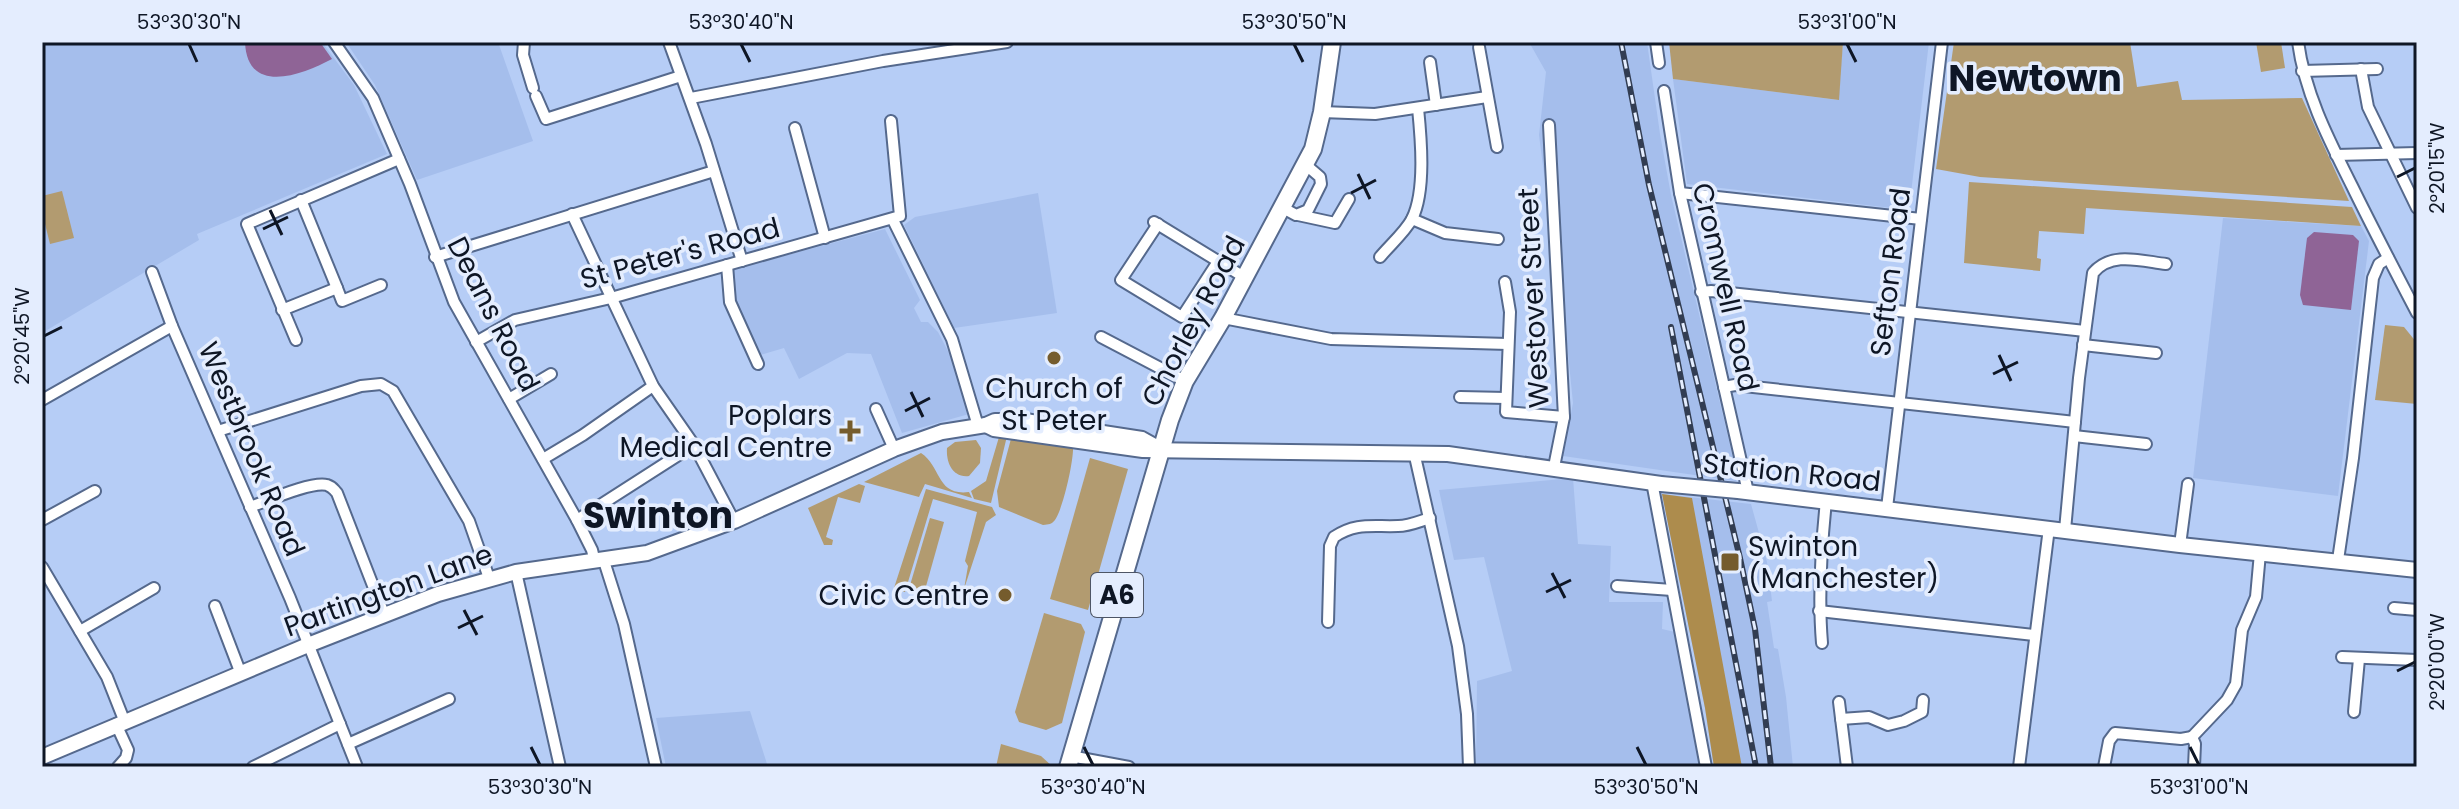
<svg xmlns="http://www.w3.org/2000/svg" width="2459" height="809" font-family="Poppins,sans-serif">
<rect width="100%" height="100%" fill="#b6cdf6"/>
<g fill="#a5beec">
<path d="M42,42H322L354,85L387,154L197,234L199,240L42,333Z"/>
<path d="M346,42H498L533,141L417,180L375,85Z"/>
<path d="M1529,42H1647L1660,134L1671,195L1737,475L1736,481L1563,456L1573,403L1561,283V248L1544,174L1539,135L1546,72Z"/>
<path d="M1843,42H1929L1909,210L1687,184L1673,79L1838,100Z"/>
<path d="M1038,193L1057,313L954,328L904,225L915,217Z"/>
<path d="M2223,218L2361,226L2369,241L2338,496L2193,478Z"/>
<path d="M885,229L920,300L914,308L921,322H928L938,332L950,355L969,414L902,433L871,354L847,353L799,379L784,348L760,355L735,305L731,270Z"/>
<path d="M1573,478L1578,544L1611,546L1609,602H1663L1662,629L1675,632L1703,767H1476L1477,681L1512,671L1484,557L1454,560L1439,490Z"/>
<path d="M1662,494L1751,504L1767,562L1772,601L1767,602L1774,648L1778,649L1786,697L1793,767H1714L1705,708Z"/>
<path d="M750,711L768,767H666L656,718Z"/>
</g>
<g fill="#b29b70">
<path d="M1669,42H1843L1839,100L1673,79Z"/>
<path d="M1954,42H2130L2137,87L2178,81L2182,100L2302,98L2349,201L1980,177L1936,169Z"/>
<path d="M2256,42H2281L2285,68L2261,72Z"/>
<path d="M1969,182L2352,207L2361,226L2086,208L2084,234L2039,231L2037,258L2041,259L2040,271L1964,263Z"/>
<path d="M62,191L74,238L50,244L42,212V196Z"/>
<path d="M2385,325L2404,327L2417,343V404L2375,400Z"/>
<path d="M1012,435L1073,446C1074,460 1063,509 1055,520C1051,525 1049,524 1043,525L999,507L997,491Z"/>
<path d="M1007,436L991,503L974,499L971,491L986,481L999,437Z"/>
<path d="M976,440L981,448L980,463L969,476C952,478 946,462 947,448L955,442Z"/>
<path d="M921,453C942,467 936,496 969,492L972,498L925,484L919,497L864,482Z"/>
<path d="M1090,458L1128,469L1088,610L1050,599Z"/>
<path d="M859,484L865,486L860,503L838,497L826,537L833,540L832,545H824L808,508Z"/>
<path d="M926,489L992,507L996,515L986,522L964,589L968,566L965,561L977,512L933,499L905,592L894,588Z"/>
<path d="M930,518L944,522L923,597L908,592Z"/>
<path d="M1044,613L1081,624L1085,632L1062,723L1046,730L1019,722L1015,712Z"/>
<path d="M1001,744L1041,756L1053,767H996Z"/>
</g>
<path fill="#ad8c4d" d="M1662,494L1692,498L1742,767H1714L1705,708Z"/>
<g fill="#8f6496">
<path d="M245,42H320L332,59C302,75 247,96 245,42Z"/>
<path d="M2314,232L2353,235L2359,241L2351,310L2303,305L2300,295L2307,238Z"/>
</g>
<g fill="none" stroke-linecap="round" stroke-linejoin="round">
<defs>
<g id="street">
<path d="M334,42L373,98L410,184L454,302L577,520L592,550L595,562"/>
<path d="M524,42L523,55L533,88"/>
<path d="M669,42L706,144L742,261"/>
<path d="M1656,42L1659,63"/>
<path d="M2298,42C2305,94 2329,140 2352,186C2373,229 2395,271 2417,313"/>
<path d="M1479,47L1497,147"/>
<path d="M1430,62L1436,105"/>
<path d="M2361,69L2368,107L2417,208"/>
<path d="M2302,71L2377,69"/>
<path d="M1664,91L1680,193L1748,492"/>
<path d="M536,96L546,119L681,76"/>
<path d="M691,98L883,61L1007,42"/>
<path d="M1322,112L1375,114L1487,97"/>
<path d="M1549,125L1564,417L1554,467"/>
<path d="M795,128L825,238"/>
<path d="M2336,155L2417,153"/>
<path d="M1680,193L1921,219"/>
<path d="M301,200L337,288"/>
<path d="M1283,208L1296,215L1308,210L1321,184L1320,177L1306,165"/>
<path d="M572,214L653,386L694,445L734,521"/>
<path d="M1298,215L1335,223L1349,199"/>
<path d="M1412,219L1445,233L1498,239"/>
<path d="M893,220L952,339L978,426"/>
<path d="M1154,222L1244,277"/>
<path d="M1158,224L1121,280L1182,317L1219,260"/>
<path d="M435,257L714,171"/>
<path d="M1380,257C1390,245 1405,232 1412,219C1426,191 1421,138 1418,108"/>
<path d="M727,265L730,302L758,364"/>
<path d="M152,272L172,326L290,598L357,767"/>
<path d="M1505,282L1510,312L1506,412L1564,417"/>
<path d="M1701,292L1711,291L2085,331"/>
<path d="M282,310L337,288L342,301L381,285"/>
<path d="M1223,318L1331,339L1508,344"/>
<path d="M1101,337L1185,381"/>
<path d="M296,340L247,224L399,159"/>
<path d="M476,342L515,320L611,298L900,216L891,121"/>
<path d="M2083,345L2156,353"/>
<path d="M1724,387L1735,385L2075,422"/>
<path d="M1460,397L1506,398"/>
<path d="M509,399L551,374"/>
<path d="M42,400L172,326"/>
<path d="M876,409L894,449"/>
<path d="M218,431L361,386L381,384L393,391L469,521L489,578"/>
<path d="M2074,436L2146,444"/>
<path d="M1414,452L1458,646L1467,714L1469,767"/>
<path d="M543,459L583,435L653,386"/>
<path d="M1652,482L1706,767"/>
<path d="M250,507C267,501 311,481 327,485C333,487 333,489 337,493L384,614"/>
<path d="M1887,508L1942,42"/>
<path d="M42,520L95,491"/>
<path d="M577,520L694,445"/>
<path d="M2065,530L2079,378L2093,273C2111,251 2141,261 2166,264"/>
<path d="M2180,545L2188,484"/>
<path d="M2338,560L2353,458L2373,278L2379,264L2388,258"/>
<path d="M604,561L624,624L656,767"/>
<path d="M42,567L107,677L124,720"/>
<path d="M516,572L560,767"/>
<path d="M1617,586L1672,590"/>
<path d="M215,606L241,674"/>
<path d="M2394,608L2417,610"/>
<path d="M1819,611L2034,635"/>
<path d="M1328,622L1330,546L1334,537C1356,522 1373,527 1398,526C1409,526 1420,521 1430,518"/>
<path d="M80,631L154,588"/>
<path d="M1822,643C1818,595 1821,549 1826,501"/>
<path d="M2342,657L2417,660"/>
<path d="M1839,702L1847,767"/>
<path d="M2354,712L2359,659"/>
<path d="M1841,719L1869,717L1888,725L1904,721L1922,712L1923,700"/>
<path d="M116,724L128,750L126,758L118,767"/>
<path d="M2192,737L2227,700L2236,684L2242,630L2256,597L2260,553"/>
<path d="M2192,737L2195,744L2194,767"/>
<path d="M348,744L449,699"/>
<path d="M1070,756L1129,767"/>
<path d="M253,767L340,724"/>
<path d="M2019,767L2049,528"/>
<path d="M2104,767L2109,741L2115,733L2181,739L2192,737"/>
</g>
<g id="secondary">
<path d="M986,425L994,429L1143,450L1448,454L1661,484"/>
<path d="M1738,491L2180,545L2417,570"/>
<path d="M42,757L308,645L438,594L516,572L647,553L734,521L894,449L942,432L986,425L995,421H1025L1142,439L1160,449"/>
</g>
<path id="primary" d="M1068,767L1170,420L1185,381L1223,318L1313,149L1322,112L1332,42"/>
</defs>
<use href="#street" stroke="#55698d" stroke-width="14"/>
<use href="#secondary" stroke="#55698d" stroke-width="18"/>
<use href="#primary" stroke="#55698d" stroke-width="20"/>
<use href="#street" stroke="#fff" stroke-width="10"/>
<use href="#secondary" stroke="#fff" stroke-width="14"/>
<use href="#primary" stroke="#fff" stroke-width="16"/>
<defs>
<g id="rail">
<path d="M1621,42L1649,185L1740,558L1755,629L1771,767"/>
<path d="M1671,327L1756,767"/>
</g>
</defs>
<use href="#rail" stroke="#323d52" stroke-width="6"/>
<use href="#rail" stroke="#e4edfe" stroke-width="3" stroke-dasharray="9" stroke-linecap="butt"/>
<defs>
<path id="secondary-bridge" d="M1661,484L1738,491"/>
</defs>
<use href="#secondary-bridge" stroke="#55698d" stroke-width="18" stroke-linecap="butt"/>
<use href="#secondary-bridge" stroke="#fff" stroke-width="14"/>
</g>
<path fill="none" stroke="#0e1625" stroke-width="3" d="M189,44L197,62M741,44L750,62M1294,44L1303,62M1847,44L1856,62M1358,174L1370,199M2397,177L2415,168M1351,193L1376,180M270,210L282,235M263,229L288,217M44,336L62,327M1999,355L2011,381M1993,374L2018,362M911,392L923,417M905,411L930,398M1552,573L1565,598M1546,592L1571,580M464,610L477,635M458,628L483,616M2397,671L2415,662M531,747L540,765M1084,747L1093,765M1637,747L1646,765M2190,747L2199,765"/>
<g fill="#755c2d" stroke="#e4edfe" stroke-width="3">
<circle cx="1054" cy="358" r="8"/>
<path d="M846 419h8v8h8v8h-8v8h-8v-8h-8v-8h8z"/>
<rect x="1720" y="552" width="20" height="20" rx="4"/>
<circle cx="1005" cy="595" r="8"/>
</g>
<g text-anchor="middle" stroke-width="7" stroke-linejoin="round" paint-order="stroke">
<rect fill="#e4edfe" stroke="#4e5666" stroke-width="2" x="1091" y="573" width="52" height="44" rx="6"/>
<g font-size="26" font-weight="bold" fill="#0e1625">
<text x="1117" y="604">A6</text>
</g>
<g font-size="28" fill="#0e1625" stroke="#e4edfe">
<text transform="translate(680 253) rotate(-15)" y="10">St Peter's Road</text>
<text transform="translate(1890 272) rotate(-83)" y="10">Sefton Road</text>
<text transform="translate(1726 287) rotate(77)" y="10">Cromwell Road</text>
<text transform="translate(1533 298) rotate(-93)" y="10">Westover Street</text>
<text transform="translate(494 314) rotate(63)" y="10">Deans Road</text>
<text transform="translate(1193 321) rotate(-62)" y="10">Chorley Road</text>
<text transform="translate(252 449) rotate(67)" y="10">Westbrook Road</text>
<text transform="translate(1792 472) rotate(6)" y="10">Station Road</text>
<text transform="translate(388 590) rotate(-20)" y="10">Partington Lane</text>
</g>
<g font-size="28" fill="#0e1625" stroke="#e4edfe" text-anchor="end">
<text x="1054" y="398" text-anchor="middle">Church of<tspan x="1054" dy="32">St Peter</tspan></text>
<text x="832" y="425">Poplars<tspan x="832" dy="32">Medical Centre</tspan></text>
<text x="1748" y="556" text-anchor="start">Swinton<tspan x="1748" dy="32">(Manchester)</tspan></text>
<text x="989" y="605">Civic Centre</text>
</g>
<g font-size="36" font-weight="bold" fill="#0e1625" stroke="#e4edfe">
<text x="2035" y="91">Newtown</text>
<text x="658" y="528">Swinton</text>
</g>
</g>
<rect width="2459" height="809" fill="none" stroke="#e4edfe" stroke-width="88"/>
<rect x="44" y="44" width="2371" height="721" fill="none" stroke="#0e1625" stroke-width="3"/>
<g font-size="20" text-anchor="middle" fill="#0e1625">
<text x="189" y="29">53°30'30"N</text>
<text x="741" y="29">53°30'40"N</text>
<text x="1294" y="29">53°30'50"N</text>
<text x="1847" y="29">53°31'00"N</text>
<text transform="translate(2437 168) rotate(-90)" y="7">2°20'15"W</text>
<text transform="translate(22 336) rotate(-90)" y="7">2°20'45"W</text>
<text transform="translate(2437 662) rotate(-90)" y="7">2°20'00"W</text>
<text x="540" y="794">53°30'30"N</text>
<text x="1093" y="794">53°30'40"N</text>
<text x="1646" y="794">53°30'50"N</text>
<text x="2199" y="794">53°31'00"N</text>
</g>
</svg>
